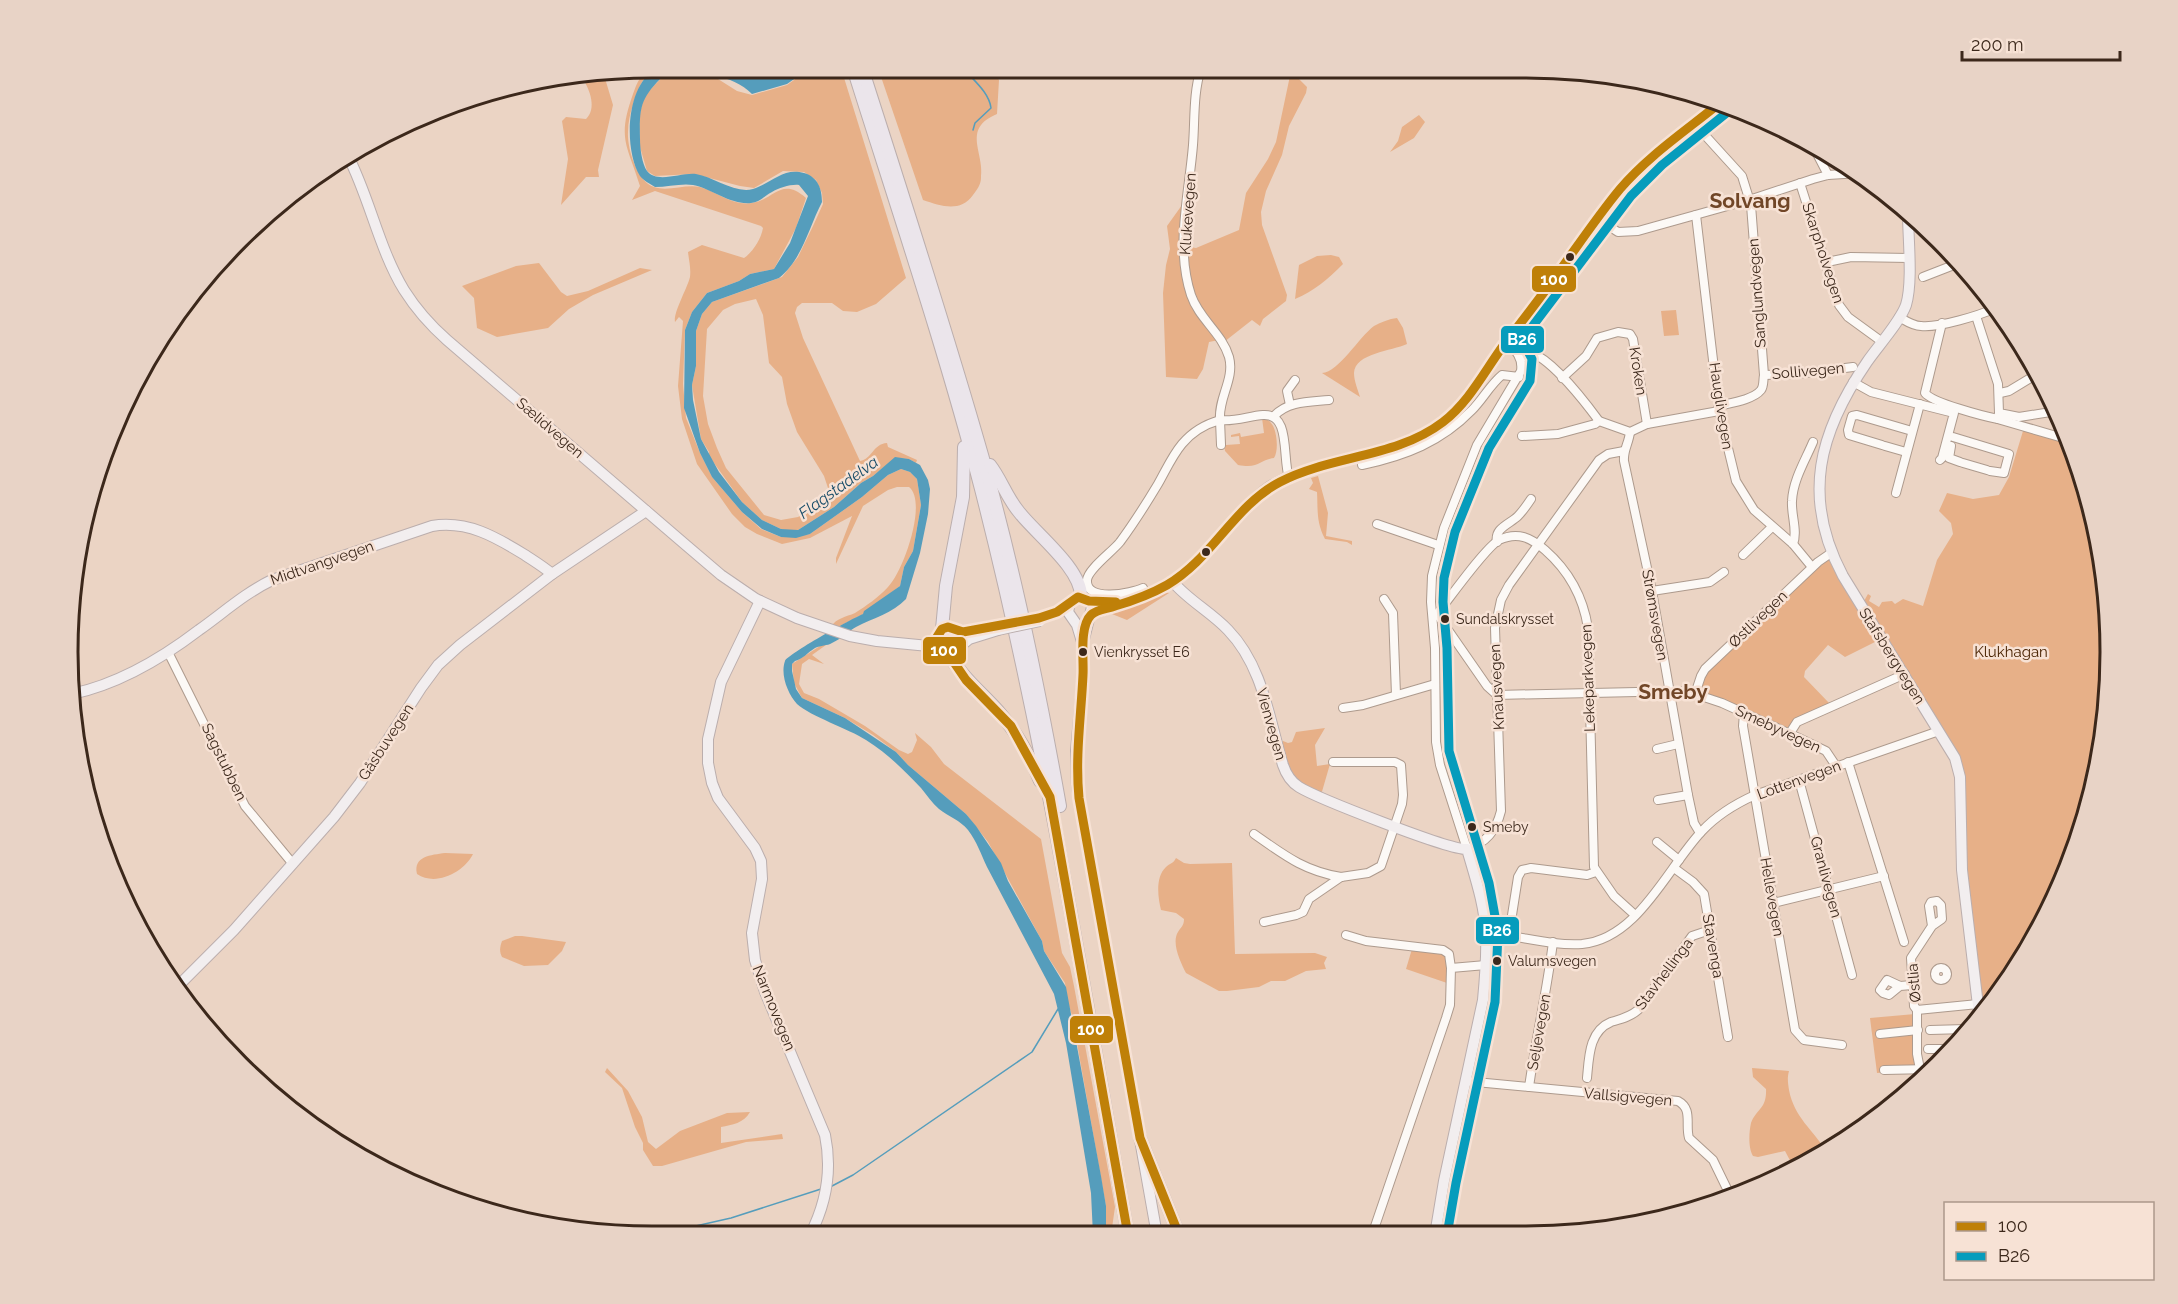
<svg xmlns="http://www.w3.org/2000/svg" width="2178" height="1304" font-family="Raleway,sans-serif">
<rect width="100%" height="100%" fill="#ebd4c4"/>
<g fill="#e7b088" fill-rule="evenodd">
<path d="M652,68H657C643,74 637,91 633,105C630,113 628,123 628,132C627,148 637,182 654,187C668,192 685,184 700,187C718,192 732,206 752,203C774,200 781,176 806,198L796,228L774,269L750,274L739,281L707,293L692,312L685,330L683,384L686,418L700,453L712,477L742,512L761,529L781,537L810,534L862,497L888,475L901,469L910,472L917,479L921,505L913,551L904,567L900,586L863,614L836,628L831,627C836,618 846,617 855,613C866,606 879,597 888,587C903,572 928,502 909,487H897L888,490L863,506L836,564V558L852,516L810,538L782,544L757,534L745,527L732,514L697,464L682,419L678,386L683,321L679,317L675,322C673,313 687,289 690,277C691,268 689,261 688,252L702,245L744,258C753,252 761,239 763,228L761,226L655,191L632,200L640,186C627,144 617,139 633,94C637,83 641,72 652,68Z"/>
<path d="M811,68H841L906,278L876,304L857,312L843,311L832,303H802L797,307L795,313L803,338L860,461C872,459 873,444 887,443L888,447L917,460L916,463L909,459L895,458L873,476L861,483L834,507L798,530L790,531L781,529L762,520L742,502L709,456V452L701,439L692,385L696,366V331L702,314L712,302L782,277L798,257L813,226L823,204L822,193L816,180L804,172L783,171L754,188L740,186L694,174L655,176L647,171L640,147L639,120L642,103L647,93L668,71H680L688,77L718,79L737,91L752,95L787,85ZM756,299L763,315L769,363L782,377L787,404L797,432L824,476L829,491L817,506L798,517L781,520L764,515L726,468L717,448L708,424L703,396L707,329L723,310L735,304Z"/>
<path d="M878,68H990L999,80L997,114C961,129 985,152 981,178C981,184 977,190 973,195C960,213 941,206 923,200Z"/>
<path d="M1296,68H1299L1298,78L1307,87L1306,93L1289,126L1282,155L1266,191L1261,212L1262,225L1287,295L1286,301L1263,319L1260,326L1252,320L1224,342L1204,317L1190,284L1184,246L1196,248L1239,230L1246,193L1268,159L1276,142L1291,71Z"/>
<path d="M604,75L613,105L598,170L599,177H586L561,205L568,159L562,121L566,117L586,119C597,109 590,90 583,79Z"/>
<path d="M1419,115L1425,122L1414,138L1390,152L1398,141L1402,127Z"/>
<path d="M1185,196V279L1219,340L1209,342L1203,369L1197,379L1166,377L1163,293L1166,265L1170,249L1167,226L1182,205Z"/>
<path d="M1331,255L1339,257L1343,264C1329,278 1313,292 1295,299L1299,265L1317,256Z"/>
<path d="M539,263L561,292L567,296L588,291L640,268L652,270L593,295L569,309L548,328L497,337L477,328L474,298L462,286L516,266Z"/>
<path d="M1676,310L1679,335L1664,336L1661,311Z"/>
<path d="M1397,318L1403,328L1407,344C1392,351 1355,353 1354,373C1354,381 1358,390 1360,397L1322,373C1339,372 1359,337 1374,326C1381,322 1389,319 1397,318Z"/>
<path d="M1262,418C1266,419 1269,420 1271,423C1277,429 1279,451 1274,458C1259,460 1260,469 1238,465L1225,451L1223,438H1225L1226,445L1240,444L1239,436L1231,437V435L1240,433L1241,437L1264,433Z"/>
<path d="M2023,431L2071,443L2099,538L2110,652L2099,766L2066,876L2012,977L1981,1012L1965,873L1962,775L1864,601L1868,594L1871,596L1869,601L1879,607L1882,602L1892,601L1895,604L1903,599L1923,606L1937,560L1953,534L1951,523L1939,511L1947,493L1973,499L1999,495L2009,477Z"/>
<path d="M1318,476L1328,513L1326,536L1352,541V545L1347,542L1325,539C1316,522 1318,510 1317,492L1309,489L1313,483L1311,478Z"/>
<path d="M1826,559H1830L1879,640L1845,657L1828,645L1805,671L1804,677L1830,704L1786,728L1702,691L1700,685L1705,674Z"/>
<path d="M1162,592L1169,593L1127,620L1107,612Z"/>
<path d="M823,644L826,645L812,655L824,664L809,659L802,664L799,684L804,693L819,699L865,726L899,750L908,754L912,752L917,740L915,733L931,747L944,764L1041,839L1062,953L1070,967L1074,986L1115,1207L1111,1235H1106V1206L1072,1015L1068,1004L1065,983L1044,951L1042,941L988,842L966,814L908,765L896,752L873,735L845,718L802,698L794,683L792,664Z"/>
<path d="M1325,728L1315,745L1317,766L1330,764L1321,795L1295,781L1279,744L1283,741L1288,743L1292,742L1296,732Z"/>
<path d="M445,853L473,854C464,872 436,887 417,874C413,856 431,855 445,853Z"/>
<path d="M1176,858L1184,863L1190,864L1232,863L1235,954L1315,953L1327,957L1324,963L1326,969L1306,971L1285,981H1271L1259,987L1227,991H1219L1186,973C1181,963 1171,943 1178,932C1181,927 1184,926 1184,919L1176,913L1161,910C1158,898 1155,877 1166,867C1170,863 1173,864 1176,858Z"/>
<path d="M515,936H522L566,942L562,951L548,965L524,966L502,957C499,951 500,947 502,941Z"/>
<path d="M1412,949L1444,954L1447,959V983L1406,969Z"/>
<path d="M1915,1014L1918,1070L1877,1073L1870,1018Z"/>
<path d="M607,1068L628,1091L642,1117L648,1142L656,1149L680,1131L727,1113L750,1112C744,1123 732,1125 721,1127V1143L782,1134L783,1139L746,1142L662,1166H653L643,1150V1143L635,1127L622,1088L605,1072Z"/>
<path d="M1752,1068L1789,1071C1787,1078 1788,1083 1789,1090C1794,1117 1813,1130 1827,1152L1818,1158L1794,1168L1785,1151L1758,1157L1753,1156C1748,1148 1749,1132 1751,1123C1756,1109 1767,1109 1766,1089L1753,1077Z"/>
</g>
<path fill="#559dbc" d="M658,68H744L772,77L780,75L790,68H810L787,84L752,94C733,74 695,71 668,71C642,97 639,102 640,139C640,148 642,164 647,171C657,184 682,172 696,174C714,177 735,194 753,189C772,183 783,167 804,173C818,177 822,189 822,202C809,227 802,260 779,278L712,302L702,314L696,331V366L692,385L693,400L701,439L719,472L742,502L762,520L781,529L798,530L834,507L861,483L873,476L895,457L909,459L920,465L928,480L930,489L928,514L920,553L906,599C893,613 873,618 856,627C848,631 841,639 832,643C827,646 821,645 815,648C807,653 803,659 795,661L792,664V671L796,689L802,698L845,718L896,752L908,765L966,814L976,826L1001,863L1008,881L1042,941L1044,951L1066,987L1101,1176L1106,1206V1235H1093L1091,1193L1066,1043L1054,994L987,867C981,854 977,842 968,830C960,820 949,817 939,809C932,803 927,795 921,788C905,771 887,753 866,740C849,729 810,716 797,704C788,694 780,675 785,661C788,654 851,619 863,614L864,611L900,586L904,567L913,551L921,505L917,479L910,472L901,469L888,475L862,497L810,534L796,538L781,537L762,529L742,512L712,477L700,453L684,408L685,330L692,312L707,293L739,281L750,274L774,269L790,243L808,196L799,185C791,184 779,188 772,192C764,196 760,202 751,203C730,205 713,189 693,185C682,183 667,187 655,187C650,184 643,180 640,176C623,148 626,82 658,68Z"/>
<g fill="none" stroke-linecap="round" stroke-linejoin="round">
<g stroke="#559dbc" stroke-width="1.5">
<path d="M963,68C973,80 989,92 991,108L975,123L973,130"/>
<path d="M832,1186L853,1175L1032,1052L1058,1009"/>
<path d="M656,1235L731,1218L821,1189"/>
</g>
<defs>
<g id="minor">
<path d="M1201,68C1193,94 1195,119 1193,145C1189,195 1175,246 1191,295C1199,319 1222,333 1229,357C1235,379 1218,398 1220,420C1234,422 1249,416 1263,415C1291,413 1282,457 1289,478"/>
<path d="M1702,132L1742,176L1751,205L1764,375C1763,380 1764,386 1761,390C1753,400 1730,403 1718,406"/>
<path d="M1814,148L1828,175"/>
<path d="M1800,183L1839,305L1848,317L1881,341"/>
<path d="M1696,215L1719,411L1736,481L1754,510L1793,544L1812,567"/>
<path d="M1598,219L1618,232L1638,231L1749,200L1813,179L1828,175L1860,173"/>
<path d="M1827,262L1851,257L1909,258"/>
<path d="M1923,277L1959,263"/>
<path d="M1976,316L1998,384L1999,413L2019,417L2057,411"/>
<path d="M1899,317C1906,321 1913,326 1921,326C1939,328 1980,315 1996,308"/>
<path d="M1942,323L1925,393C1933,403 1983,416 1998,419"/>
<path d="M1506,342C1516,350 1523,358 1521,371L1477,445L1444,528L1432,576L1431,602L1435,648L1436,742L1440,765L1467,849C1486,843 1496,831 1501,811L1495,628L1501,600L1509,585L1599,460L1608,454L1624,451"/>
<path d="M1521,359L1532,353C1553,361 1585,402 1599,421"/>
<path d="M1764,375L1797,374L1853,367"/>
<path d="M1562,378L1586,356L1597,338L1618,332L1630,334L1633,339L1647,424"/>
<path d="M1853,382L1871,392L1954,413L1942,458L1940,460"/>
<path d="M2000,393L2009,391L2037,374"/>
<path d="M1290,405L1287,391L1295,380"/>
<path d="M1999,413L1998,419L2001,420L2070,440"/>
<path d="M1274,416C1288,401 1309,402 1329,400"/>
<path d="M1630,432C1629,443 1623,450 1624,461L1652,591L1688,795L1694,823L1700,833"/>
<path d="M1522,436L1558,434L1595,424L1599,421L1630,432L1647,424L1719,411"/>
<path d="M1953,437L2009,454L2004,473L1990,471"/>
<path d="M1882,445L1849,435L1848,430L1852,416L1857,415L1912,431"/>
<path d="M1885,446L1906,452"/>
<path d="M1951,446L1949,458L1960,462"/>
<path d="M1963,463L1987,470"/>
<path d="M1362,465C1405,456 1441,442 1472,410C1483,399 1490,385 1502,375L1519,377"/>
<path d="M1896,493L1920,404"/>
<path d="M1377,524L1438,545"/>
<path d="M1497,542C1494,528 1510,524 1518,516C1523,511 1527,505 1531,499"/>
<path d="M1793,544C1798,531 1791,515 1792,501C1793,480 1805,461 1813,442"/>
<path d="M1743,555L1772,527"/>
<path d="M1143,588C1132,593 1085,603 1087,580C1088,569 1112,552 1120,542C1134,523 1146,504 1158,484C1166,470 1172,456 1182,444C1192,432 1206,424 1220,420L1221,445"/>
<path d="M1652,591L1710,582L1724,572"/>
<path d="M1384,599L1393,613L1396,695"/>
<path d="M1433,614H1437L1487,686L1497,695L1682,691L1695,694L1722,703L1799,738L1826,751L1836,766"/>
<path d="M1437,614C1449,599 1485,548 1499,540C1518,531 1531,538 1545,550C1569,571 1583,596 1588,628L1594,867L1614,896L1635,915"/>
<path d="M168,652L245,806L293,864"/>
<path d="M1695,694L1701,676L1705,669L1818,562L1831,553"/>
<path d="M1343,708L1363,705L1435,684"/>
<path d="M1744,713L1743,726L1795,1030L1804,1040L1842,1045"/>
<path d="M1790,733L1797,722L1905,674"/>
<path d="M1657,749L1678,744"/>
<path d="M1848,762L1904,942"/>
<path d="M1799,780L1852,975"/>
<path d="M1658,800L1688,795"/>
<path d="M1254,834C1284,855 1304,871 1341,877"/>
<path d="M1657,842L1679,860"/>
<path d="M1674,868L1693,882L1704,894L1728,1037"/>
<path d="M1773,903L1884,876"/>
<path d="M1264,922L1296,915L1303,912L1309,899L1341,877L1368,873L1381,866L1402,804L1403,795L1401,765L1395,762H1333"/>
<path d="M1486,933C1518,935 1550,946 1582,944C1638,939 1667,868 1702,831C1717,815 1735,804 1755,795L1939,731"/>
<path d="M1509,934L1518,877L1522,870L1531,868L1587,875L1596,872"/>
<path d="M1346,935L1366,941L1443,950L1449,954L1451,968"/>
<circle cx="1941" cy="974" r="6"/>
<path d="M1900,986L1887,980L1880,990L1883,993L1889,995L1900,986L1912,985"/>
<path d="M1917,1010L1978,1004"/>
<path d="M1930,1030L1966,1029"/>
<path d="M1880,1034L1918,1030"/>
<path d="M1928,1049H1948"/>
<path d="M1920,1069L1917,1054V1010L1914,1006L1911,958L1932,926L1929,906L1931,902L1937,901L1941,905L1942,919L1932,926"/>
<path d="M1884,1070L1931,1069"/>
<path d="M1587,1078C1589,1057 1589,1031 1611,1022C1621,1019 1630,1017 1638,1010L1692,936L1710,930"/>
<path d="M1465,1081L1678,1101C1693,1109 1685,1124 1689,1138L1713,1160L1730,1195"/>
<path d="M1529,1087C1536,1038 1547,991 1553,942"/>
<path d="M1372,1235L1446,1018L1450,1005L1451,968L1486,965"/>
</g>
<g id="major">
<path d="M348,156C370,199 379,249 404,290C416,309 430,325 447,340L687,546L721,575L756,599L797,618L850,636L877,641L939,647"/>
<path d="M1908,213C1908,238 1913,282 1906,305C1900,322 1878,346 1867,362C1819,432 1801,497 1843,576L1955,758L1960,777L1962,870L1979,1014"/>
<path d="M1173,582C1188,600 1211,612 1228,630C1263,666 1269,719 1283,765C1286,774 1291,782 1299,787C1317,798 1451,851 1467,849C1475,877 1485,906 1486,935C1487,957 1485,979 1483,1000L1444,1181L1435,1235"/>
<path d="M760,601L721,682L708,739V763L712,783L718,798L755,848L761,861L762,879L752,933L755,960L765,992L825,1135C832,1169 826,1204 810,1235"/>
<path d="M1070,603L1068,612L1077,625L1083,645V677L1076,750L1077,787L1157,1235"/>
<path d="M1091,614C1120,604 1154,597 1179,577C1212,552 1233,515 1265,490C1288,473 1319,467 1346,460C1384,451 1423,441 1453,414C1470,399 1488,368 1502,349C1523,319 1546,291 1568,261C1585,237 1602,211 1621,188C1650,154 1688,130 1721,102"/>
<path d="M1039,618L1057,612L1078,597L1089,601H1118"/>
<path d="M997,627L967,632L948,627L942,629L938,634V644L944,651L953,652L969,639L998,630"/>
<path d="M1083,643L1092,607"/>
<path d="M72,694C119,684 161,659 199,630C223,613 245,593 272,580L432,526C467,520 496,537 525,555C534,561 544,567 552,574"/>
<path d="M177,987L234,930L334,817L360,783L421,688L438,665L460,645L552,574L646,511"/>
</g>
<g id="highway">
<path d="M853,68C897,208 944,347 981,489C1044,735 1083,986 1128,1235"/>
<path d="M862,68C903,196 945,325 982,455C1015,570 1039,688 1060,806"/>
<path d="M990,465C1001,479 1007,498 1019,512C1036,534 1082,569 1081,597"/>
<path d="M942,629L946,586L963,497L964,447"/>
<path d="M947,652C961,676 981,692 999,712C1017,733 1030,756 1040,781"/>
<path d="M1140,1138L1179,1235"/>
</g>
</defs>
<use href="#minor" stroke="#ad9a8d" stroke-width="10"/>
<use href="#major" stroke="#bbaead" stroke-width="12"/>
<use href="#highway" stroke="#bbaead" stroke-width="14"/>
<use href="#minor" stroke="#fcf9f6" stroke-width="8"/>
<use href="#major" stroke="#f2eeef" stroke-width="10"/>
<use href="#highway" stroke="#ebe5eb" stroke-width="12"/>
<defs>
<path id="major-bridge" d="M998,630L1040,621"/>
</defs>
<use href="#major-bridge" stroke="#bbaead" stroke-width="12" stroke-linecap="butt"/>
<use href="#major-bridge" stroke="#f2eeef" stroke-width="10"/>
<defs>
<g id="bus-1">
<path d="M1116,602L1089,601L1078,597L1057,612L1039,618L963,632L948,627L942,629L937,637L939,647L947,652L966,680L1011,726L1050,797L1128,1235"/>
<path d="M1179,1235L1140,1138L1079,798C1075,756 1081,717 1083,675C1084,660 1079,627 1091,615C1097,609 1107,609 1115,606C1132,601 1151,594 1167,585C1212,559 1234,506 1280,482C1332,455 1396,458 1443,422C1469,402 1484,372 1503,346C1520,324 1537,302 1553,280C1575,250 1596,218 1620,189C1649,155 1687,130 1721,102"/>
</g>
<path id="bus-2" d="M1447,1235L1456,1183L1495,1002L1498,933L1489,883L1449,751L1447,648L1443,602L1444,578L1455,532L1489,448L1530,381L1532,359L1522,340L1631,196L1662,165L1729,111"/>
</defs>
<use href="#bus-1" stroke="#f7e2d5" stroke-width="14"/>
<use href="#bus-2" stroke="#f7e2d5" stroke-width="14"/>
<use href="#bus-1" stroke="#bf8008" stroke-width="9"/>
<use href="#bus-2" stroke="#069cbc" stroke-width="9"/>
</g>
<g fill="#3c281b" stroke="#f7e2d5" stroke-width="2">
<circle cx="1570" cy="257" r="5"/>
<circle cx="1206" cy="552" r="5"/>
<circle cx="1445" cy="619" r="5"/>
<circle cx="1083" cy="652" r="5"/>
<circle cx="1472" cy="827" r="5"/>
<circle cx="1497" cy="961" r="5"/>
</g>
<g text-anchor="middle" stroke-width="5" stroke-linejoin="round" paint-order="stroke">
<g font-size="14" fill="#3c281b" stroke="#f7e2d5" text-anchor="start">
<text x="1456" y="624">Sundalskrysset</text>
<text x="1094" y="657">Vienkrysset E6</text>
<text x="1483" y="832">Smeby</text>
<text x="1508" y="966">Valumsvegen</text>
</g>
<g font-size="15" fill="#3c281b" stroke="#f7e2d5">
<text transform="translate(1188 214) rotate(-86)" y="5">Klukevegen</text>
<text transform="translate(1823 253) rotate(72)" y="5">Skarpholvegen</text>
<text transform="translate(1757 293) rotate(-94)" y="5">Sanglundvegen</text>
<text transform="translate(1638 371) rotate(81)" y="5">Kroken</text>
<text transform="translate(1808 371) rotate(-5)" y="5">Sollivegen</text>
<text transform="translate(1721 406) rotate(81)" y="5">Hauglivegen</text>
<text transform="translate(550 428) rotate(41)" y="5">Sælidvegen</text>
<text transform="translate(322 563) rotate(-19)" y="5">Midtvangvegen</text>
<text transform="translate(1655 615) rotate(80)" y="5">Strømsvegen</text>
<text transform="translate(1758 619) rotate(-44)" y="5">Østlivegen</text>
<text transform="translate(1892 656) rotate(58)" y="5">Stafsbergvegen</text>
<text transform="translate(1588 678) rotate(-92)" y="5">Lekeparkvegen</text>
<text transform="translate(1497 687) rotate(-93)" y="5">Knausvegen</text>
<text transform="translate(1271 724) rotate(74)" y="5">Vienvegen</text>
<text transform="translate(1778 729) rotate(25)" y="5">Smebyvegen</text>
<text transform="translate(386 742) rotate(-57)" y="5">Gåsbuvegen</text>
<text transform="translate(224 762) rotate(64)" y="5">Sagstubben</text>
<text transform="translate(1799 780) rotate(-20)" y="5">Lottenvegen</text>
<text transform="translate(1826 877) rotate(75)" y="5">Granlivegen</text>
<text transform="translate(1772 897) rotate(80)" y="5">Hellevegen</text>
<text transform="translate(1713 946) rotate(80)" y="5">Stavenga</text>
<text transform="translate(1664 974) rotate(-53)" y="5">Stavhellinga</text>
<text transform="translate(1914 983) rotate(-95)" y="5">Østlia</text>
<text transform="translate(774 1008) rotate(68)" y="5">Narmovegen</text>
<text transform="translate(1539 1032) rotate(-80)" y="5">Seljevegen</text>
<text transform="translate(1628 1097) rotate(5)" y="5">Vallsigvegen</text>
</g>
<g font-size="15" fill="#492302" stroke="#f7e2d5">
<text x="2011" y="657">Klukhagan</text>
</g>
<g font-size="16" font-style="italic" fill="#174c68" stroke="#f7e2d5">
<text transform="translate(838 487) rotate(-36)" y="6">Flagstadelva</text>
</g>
<g font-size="21" font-weight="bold" fill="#714627" stroke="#f7e2d5">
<text x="1750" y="208">Solvang</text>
<text x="1673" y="699">Smeby</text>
</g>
</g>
<path d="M0 0H2178V1304H0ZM652 78H1526A574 574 0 0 1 2100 652V652A574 574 0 0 1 1526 1226H652A574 574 0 0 1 78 652V652A574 574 0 0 1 652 78Z" fill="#e8d3c6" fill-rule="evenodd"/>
<path fill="none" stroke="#3c281b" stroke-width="3" d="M652 78H1526A574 574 0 0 1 2100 652V652A574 574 0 0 1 1526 1226H652A574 574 0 0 1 78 652V652A574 574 0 0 1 652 78Z"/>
<g stroke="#f7e2d5" stroke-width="2">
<rect x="1531" y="265" width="46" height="28" rx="6" fill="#bf8008"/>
<rect x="1500" y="325" width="45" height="29" rx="6" fill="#069cbc"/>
<rect x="922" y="636" width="45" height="29" rx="6" fill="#bf8008"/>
<rect x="1475" y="916" width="45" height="29" rx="6" fill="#069cbc"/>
<rect x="1069" y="1015" width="45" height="29" rx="6" fill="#bf8008"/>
</g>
<g font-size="16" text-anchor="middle" font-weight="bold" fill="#fff">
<text x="1554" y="285">100</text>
<text x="1522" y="345">B26</text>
<text x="944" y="656">100</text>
<text x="1497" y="936">B26</text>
<text x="1091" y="1035">100</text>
</g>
<rect x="1944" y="1202" width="210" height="78" fill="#f7e2d5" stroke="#ac988b" stroke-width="1.5"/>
<rect x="1956" y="1222" width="30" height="9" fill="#bf8008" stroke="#ac988b" stroke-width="1.5"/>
<text x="1998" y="1232" font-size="18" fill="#3c281b">100</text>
<rect x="1956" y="1252" width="30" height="9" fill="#069cbc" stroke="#ac988b" stroke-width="1.5"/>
<text x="1998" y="1262" font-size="18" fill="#3c281b">B26</text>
<path d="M1962 51v9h158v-9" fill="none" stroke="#3c281b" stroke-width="3"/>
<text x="1971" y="51" font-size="18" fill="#3c281b" stroke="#f7e2d5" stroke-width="4.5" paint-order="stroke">200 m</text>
</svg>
